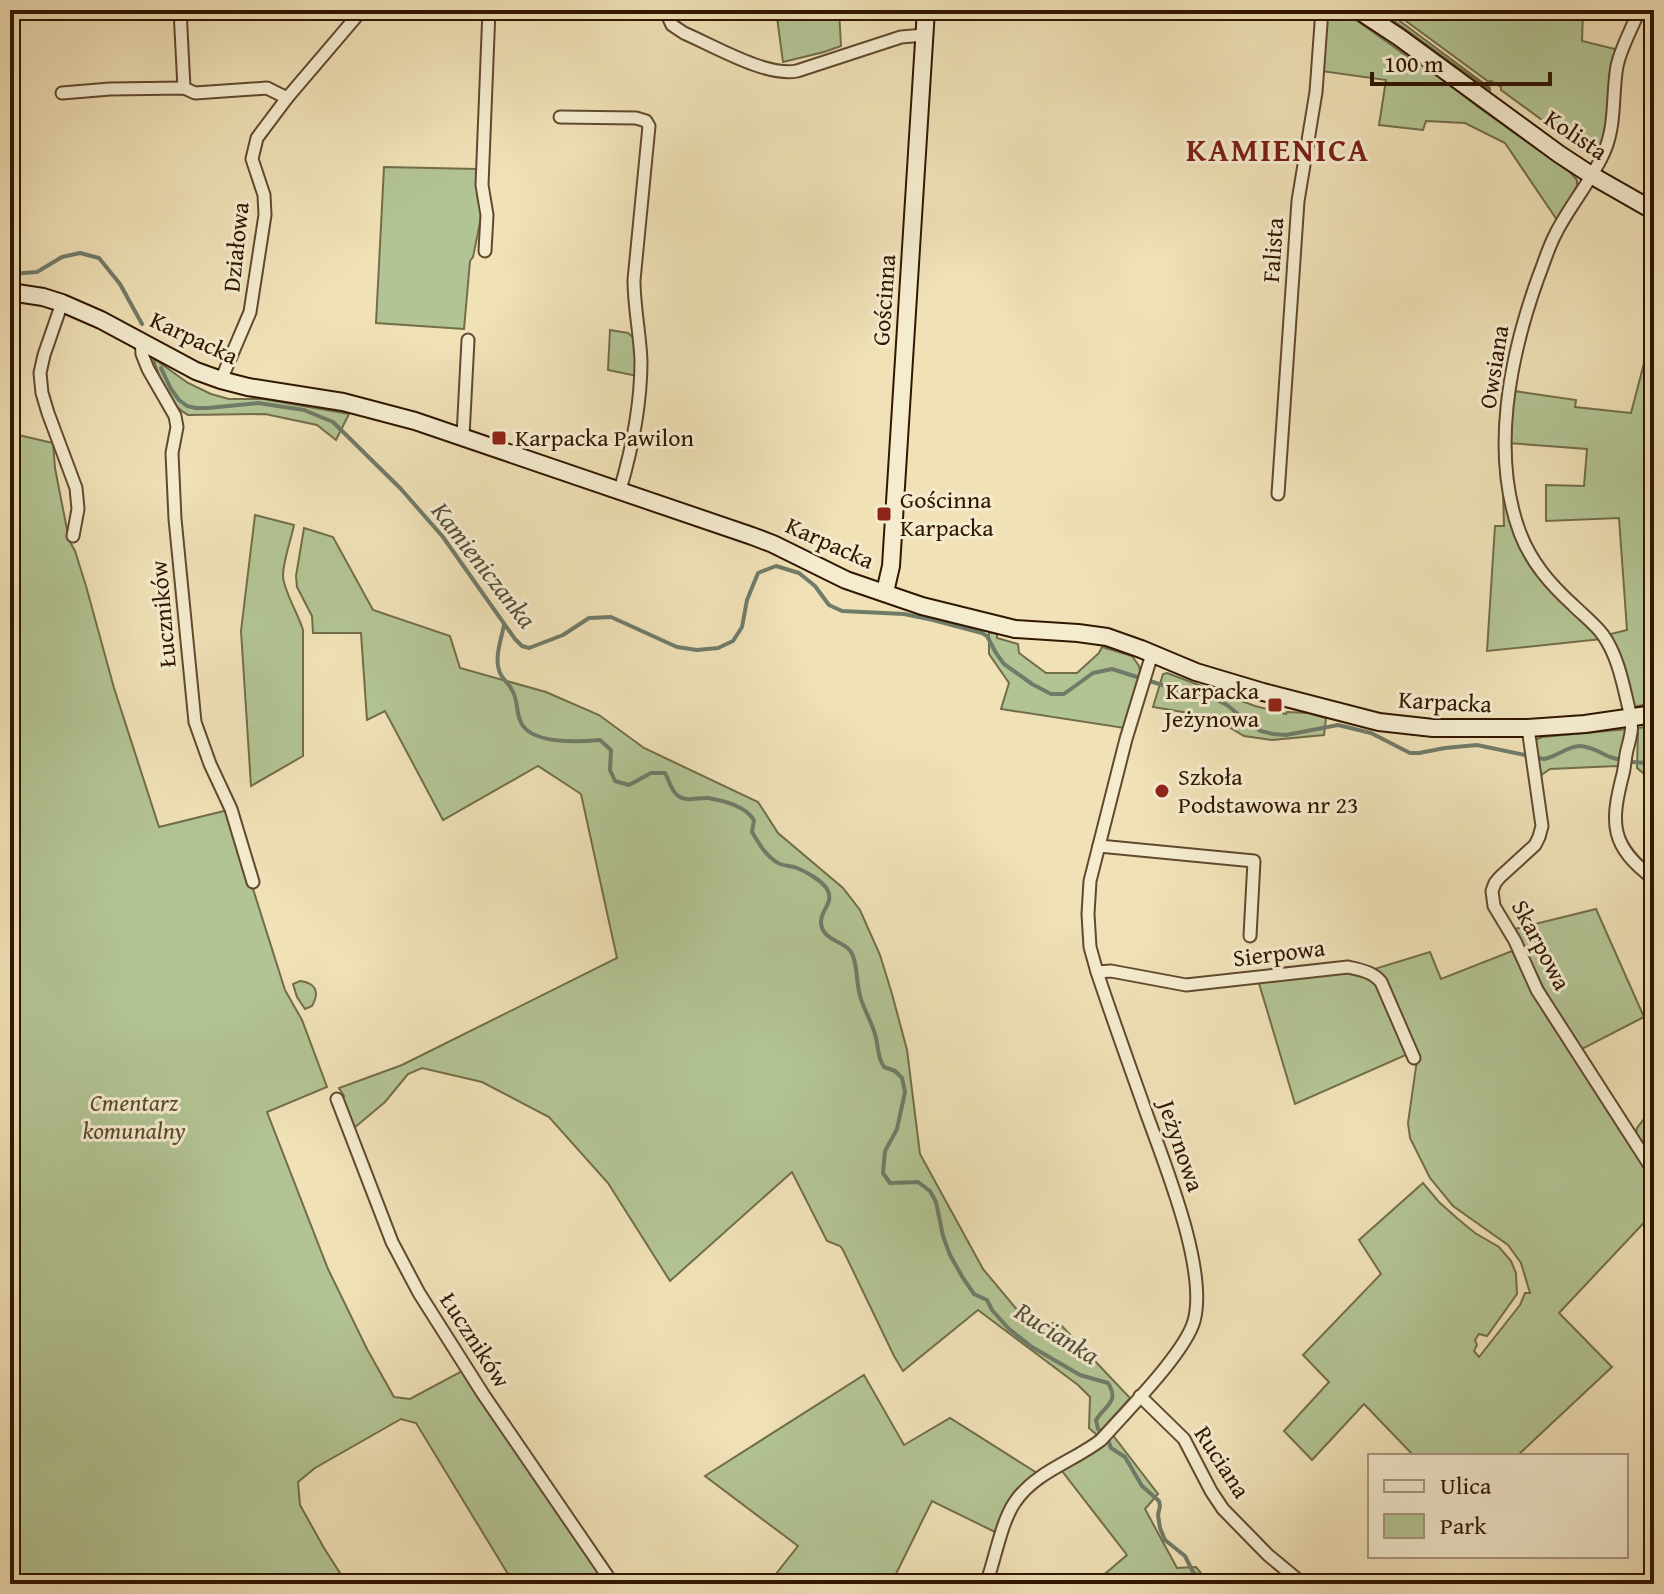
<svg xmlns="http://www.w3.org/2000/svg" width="1664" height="1594" font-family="'Gentium Book Plus',serif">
<rect width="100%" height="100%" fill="#f0e1b7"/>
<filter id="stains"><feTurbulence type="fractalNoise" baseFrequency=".0025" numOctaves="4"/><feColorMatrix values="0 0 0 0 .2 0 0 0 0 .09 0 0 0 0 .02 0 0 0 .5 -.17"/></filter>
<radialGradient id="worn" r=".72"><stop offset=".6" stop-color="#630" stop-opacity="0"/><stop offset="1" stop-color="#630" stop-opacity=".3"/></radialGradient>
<g fill="#b3c494" stroke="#726d4a" stroke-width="2">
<path d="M776,10H839L841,46L824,52L783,62Z"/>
<path d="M1331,10H1342L1411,59L1413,57L1481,109L1571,173L1577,180V186L1557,220L1505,143L1465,123L1426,121L1423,130L1379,125L1386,80L1321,71L1326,20L1328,13Z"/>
<path d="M1391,10H1583L1582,41L1619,50C1614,82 1612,130 1594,158L1501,90V87L1491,81L1489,82Z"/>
<path d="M1393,16L1490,88V90L1391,19Z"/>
<path d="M384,167L478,169L477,194L482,213L473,257L470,261L464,329L376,323Z"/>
<path d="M1654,325V703L1633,707L1607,635L1627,630L1619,518L1546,521V485L1584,486L1587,449L1508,443L1514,391L1576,400L1575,407L1631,413Z"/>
<path d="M610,330L628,333L636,340L637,376L608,370Z"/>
<path d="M153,358L188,383L211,394L229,399H263L349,414L336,440L317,425L265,414L188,415C168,405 160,378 153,358Z"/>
<path d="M10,433L53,443L55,468L69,540L75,551L86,586L114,688L159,827L228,810L285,990L302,1020L327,1087L267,1112L328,1269L367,1349L394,1397L410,1399L462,1371L608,1584H514L416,1423L401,1419L315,1468L298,1482L300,1505L324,1548L347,1584H10Z"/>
<path d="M1503,492L1518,537L1602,639L1487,651L1495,526H1504Z"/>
<path d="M255,515L294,525C291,540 283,561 283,576C284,592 298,613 303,630V756L251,786L241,631Z"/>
<path d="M304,528L333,537L373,610L450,636L460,668L546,692L599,715L644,748L758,802L778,833L843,888L860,910L880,955L892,994L907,1050L920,1154L983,1269L1029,1324L1059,1323L1130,1398L1097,1435L1089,1428L1090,1397L1078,1385L978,1310L903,1371L894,1356L843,1250L840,1246L827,1241L792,1172L670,1281L608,1183L549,1117L482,1082L422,1068L408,1074L385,1102L353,1129L341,1102L344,1096L339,1088L402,1065L617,958L581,794L538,766L443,820L385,711L367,720L361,633H313L312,616L297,587L296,576Z"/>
<path d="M989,632L997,634V638L1018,644L1019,653L1046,673H1077L1099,653L1102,647L1132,656L1139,666L1140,671L1124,728L1001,709L1009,683L989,654Z"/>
<path d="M1167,673L1255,706L1286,714L1287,712L1309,713L1326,718L1324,735L1272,740L1244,736L1212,717L1153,707L1163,674Z"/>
<path d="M1654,726V773H1643L1637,768L1638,728Z"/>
<path d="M1628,729L1620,770L1617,766L1550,769L1540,776L1535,740L1542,737Z"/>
<path d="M1596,909L1644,1017L1580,1050L1542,985L1515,929Z"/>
<path d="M1512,951L1536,999L1654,1182V1212L1559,1313L1612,1367L1517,1456H1414L1364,1404L1312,1460L1284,1431L1329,1382L1303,1355L1381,1274L1359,1240L1423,1183L1439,1202L1458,1219L1475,1233L1499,1247L1511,1261L1516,1273L1517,1294L1487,1336L1479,1334L1475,1340L1477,1345L1474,1351L1479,1357L1520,1305L1525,1293H1530L1521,1263L1508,1245L1453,1206L1430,1178L1410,1138L1408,1123L1417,1060L1371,970L1430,952L1441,979Z"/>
<path d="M1348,970L1366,974L1378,984L1408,1054L1295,1104L1258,980Z"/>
<path d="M300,981C316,983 320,992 312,1006L305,1009L297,997L293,984Z"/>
<path d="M1654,1106V1164L1636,1134L1637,1128Z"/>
<path d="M864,1375L904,1445L950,1418L1037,1473C1010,1491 1005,1503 995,1532L932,1501L891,1584H768L798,1546L705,1476Z"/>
<path d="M1112,1434L1158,1494L1145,1509L1177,1568L1196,1567L1210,1584H1093L1127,1555L1062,1471L1089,1455Z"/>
</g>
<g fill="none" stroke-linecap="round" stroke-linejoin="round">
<g stroke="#707b69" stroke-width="4">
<path d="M10,274L37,272L62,257L80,253L99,258L120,284L142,324"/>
<path d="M161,368L171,389L179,400L187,406L196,408H208L258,403L304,410L333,422L401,489L443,537L515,639L522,646L529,648L563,635L589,618L611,617L677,647L697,650L718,648L733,641L742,627L747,600L758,573L776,566L799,573L815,586L829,605L842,611L904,614L933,620L982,633L987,636L996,653L1004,664L1032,684L1051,694H1064L1093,673L1112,669L1181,691L1209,696L1227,705L1250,724L1261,731L1273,734L1286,735L1338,725L1371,733L1410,753H1419L1445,748L1477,745L1544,759C1557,757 1567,746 1580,746C1591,746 1600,753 1610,757C1625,762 1639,764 1654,762"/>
<path d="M504,625C501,641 493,660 501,675C504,680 509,684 512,690C518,699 516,711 520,720C528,745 579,742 600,740L611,750L610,770L615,781L629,785L651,773H665C669,780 671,790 677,795C686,803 698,797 708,798C725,801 745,806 754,820L752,832C759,844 767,858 780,864C785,866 792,866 797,868C807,872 822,881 827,889C835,903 820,910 821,923C823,943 848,940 853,956C858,969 856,985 861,999C865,1012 873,1024 876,1038C879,1050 877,1056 884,1067L895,1071L902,1078L905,1092L897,1129L885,1151L883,1173L890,1183L918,1182L930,1191L936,1202L943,1236L950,1255L963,1278L974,1294L987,1300L992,1310L1009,1329L1032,1347L1080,1375L1108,1383C1120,1402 1105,1405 1096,1420L1098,1429L1107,1437L1111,1448L1125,1457L1142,1486L1159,1501L1160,1506L1158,1515L1160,1528L1165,1540L1185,1556L1193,1572L1209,1584"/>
</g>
<defs>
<g id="street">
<path d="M180,10L184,88"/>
<path d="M665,10L672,25L684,33C714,46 766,77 797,71L901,37L925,35"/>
<path d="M1639,10C1632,29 1621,47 1617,66C1612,94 1616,123 1605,150C1593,179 1570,205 1556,233C1548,248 1544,263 1538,278C1510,356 1490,453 1520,533C1531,562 1550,584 1573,605C1583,615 1595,624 1603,635C1618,656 1623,684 1629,709C1633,729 1632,731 1627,750C1625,758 1625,766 1623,774C1610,824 1610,846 1654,879"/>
<path d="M62,93L110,89L184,88L195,93L267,88L287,98"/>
<path d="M560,117L636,118L646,121L649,126L634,280C634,307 640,334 641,361C641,404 632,449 620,490"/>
<path d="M485,251L487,215L482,185L489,10"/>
<path d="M62,303L44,355L40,373L42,393L48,413L76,488L78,509L73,536"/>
<path d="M141,340L142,354L148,369L175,416L177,427L172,453L175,519L195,722L210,764L231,809L253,882"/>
<path d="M221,380L250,312L265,215L264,195L252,159L257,138L287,98L362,10"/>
<path d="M463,436L468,340"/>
<path d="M1278,494L1298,201L1316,92L1322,10"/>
<path d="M1528,728L1542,826L1539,837L1535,845L1500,877L1495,883L1492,891L1494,906L1515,941L1537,990L1654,1172"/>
<path d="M1099,846L1254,861L1250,936"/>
<path d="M1097,972L1111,971L1186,985L1348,967C1361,970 1373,972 1381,982L1414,1058"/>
<path d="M337,1099L392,1242L419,1293L483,1394L613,1584"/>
<path d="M1140,1396L1184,1439L1211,1491L1223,1509L1268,1555L1303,1584"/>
<path d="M986,1584C995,1560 1001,1522 1015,1502C1035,1472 1074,1461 1101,1440C1125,1413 1185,1353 1194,1321C1208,1270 1165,1165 1147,1115C1130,1067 1113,1020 1097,972L1090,947L1088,914L1090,881L1126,739L1152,654"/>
</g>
<g id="secondary">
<path d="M1358,10L1399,37L1559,154L1591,175L1654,211"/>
<path d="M10,292L43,297L62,303L101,320L196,371L221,380L248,387L343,402L415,421L752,536L773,544L846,580L922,606L1015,629L1078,633L1107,637L1141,649L1196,672L1263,692L1379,722L1433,728H1528L1585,724L1654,714"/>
<path d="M885,592L891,566L926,10"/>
</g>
</defs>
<use href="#street" stroke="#61492e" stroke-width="15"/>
<use href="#secondary" stroke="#311600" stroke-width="20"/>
<use href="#street" stroke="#f5ecd0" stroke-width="11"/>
<use href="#secondary" stroke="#f5ecd0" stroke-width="16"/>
</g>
<g fill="#8f2418" stroke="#f5ecd0" stroke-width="3">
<rect x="491" y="430" width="16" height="16" rx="4"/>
<rect x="876" y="506" width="16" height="16" rx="4"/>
<rect x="1267" y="697" width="16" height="16" rx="4"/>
<circle cx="1162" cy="791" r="8"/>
</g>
<g text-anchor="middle" stroke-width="6" stroke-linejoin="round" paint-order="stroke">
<g font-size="24" fill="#311600" stroke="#f5ecd0">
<text transform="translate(1576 135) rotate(34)" y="8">Kolista</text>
<text transform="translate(236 247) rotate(-84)" y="8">Działowa</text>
<text transform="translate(1273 250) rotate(-86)" y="8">Falista</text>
<text transform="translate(884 300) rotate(-86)" y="8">Gościnna</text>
<text transform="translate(194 338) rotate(25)" y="8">Karpacka</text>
<text transform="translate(1494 367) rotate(-81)" y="8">Owsiana</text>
<text transform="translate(830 543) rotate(24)" y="8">Karpacka</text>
<text transform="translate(163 614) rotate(-95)" y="8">Łuczników</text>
<text transform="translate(1445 702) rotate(3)" y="8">Karpacka</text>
<text transform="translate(1541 945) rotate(62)" y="8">Skarpowa</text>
<text transform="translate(1279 953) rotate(-7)" y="8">Sierpowa</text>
<text transform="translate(1181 1146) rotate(71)" y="8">Jeżynowa</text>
<text transform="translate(475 1340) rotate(57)" y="8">Łuczników</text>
<text transform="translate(1222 1462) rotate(57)" y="8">Ruciana</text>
</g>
<g font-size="24" fill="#311600" stroke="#f5ecd0" text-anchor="start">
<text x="515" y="446">Karpacka Pawilon</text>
<text x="900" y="508">Gościnna<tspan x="900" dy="28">Karpacka</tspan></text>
<text x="1259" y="699" text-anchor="end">Karpacka<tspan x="1259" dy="28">Jeżynowa</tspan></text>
<text x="1178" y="785">Szkoła<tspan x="1178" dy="28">Podstawowa nr 23</tspan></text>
</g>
<g font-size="24" font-style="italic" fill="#584a2c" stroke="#f5ecd0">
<text x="134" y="1111">Cmentarz<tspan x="134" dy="28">komunalny</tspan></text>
</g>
<g font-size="26" font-style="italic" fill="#56513d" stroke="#f5ecd0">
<text transform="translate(484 565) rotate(52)" y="9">Kamieniczanka</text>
<text transform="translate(1057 1333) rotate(32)" y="9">Rucianka</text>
</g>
<g font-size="32" font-weight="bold" letter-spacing="2" fill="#7a1f14" stroke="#f5ecd0">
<text x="1278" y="161">KAMIENICA</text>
</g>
</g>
<rect width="1664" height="1594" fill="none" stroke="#f0e1b7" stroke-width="40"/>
<rect x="12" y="12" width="1640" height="1570" fill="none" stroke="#311600" stroke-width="4"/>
<rect x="20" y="20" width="1624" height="1554" fill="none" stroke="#311600" stroke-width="2"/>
<rect x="1368" y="1454" width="260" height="104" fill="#f5ecd0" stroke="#a7967d" stroke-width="2"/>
<rect x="1384" y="1480" width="40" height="12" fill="#f5ecd0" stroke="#a7967d" stroke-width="2"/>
<text x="1440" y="1494" font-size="24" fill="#311600">Ulica</text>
<rect x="1384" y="1514" width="40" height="24" fill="#b3c494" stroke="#a7967d" stroke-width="2"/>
<text x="1440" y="1534" font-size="24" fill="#311600">Park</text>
<path d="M1372 72v12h178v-12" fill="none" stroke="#311600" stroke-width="4"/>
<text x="1384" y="72" font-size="24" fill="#311600" stroke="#f5ecd0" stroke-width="6" paint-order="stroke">100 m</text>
<rect width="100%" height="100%" filter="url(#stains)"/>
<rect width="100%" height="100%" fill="url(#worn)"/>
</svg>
